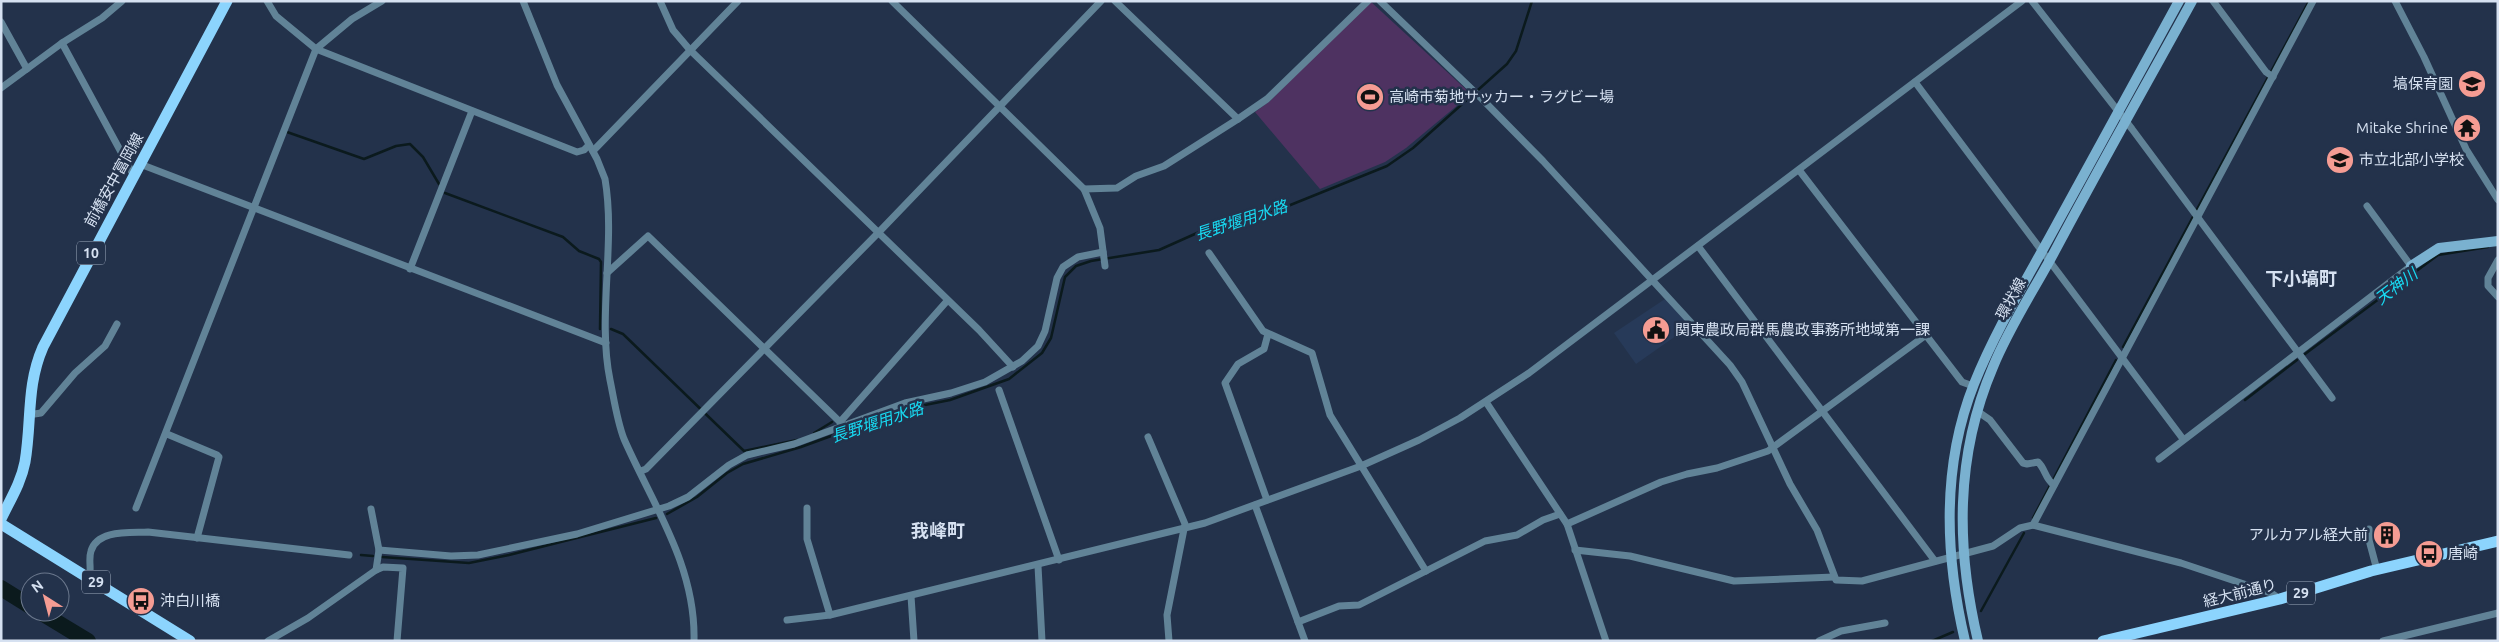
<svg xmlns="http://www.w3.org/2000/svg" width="2499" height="642" font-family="Ubuntu,'Noto Sans JP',sans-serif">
<rect width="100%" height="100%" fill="#23324b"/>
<path fill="#273a59" d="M1665,299L1690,326L1636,364L1614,333Z"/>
<path fill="#4e3261" d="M1370,1L1471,94L1406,148L1385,162L1320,189L1255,112L1270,101Z"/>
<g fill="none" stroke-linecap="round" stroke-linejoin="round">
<g stroke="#0b1a1d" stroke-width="2.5">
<path d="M287,132L364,159L396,146L410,144L423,157L439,184"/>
<path d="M445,193L563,237L579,251L599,259L601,262L600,329"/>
<path d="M611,329L623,334L744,451L797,440"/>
<path d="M2123,347L2309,1"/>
<path d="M2305,354L2438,255L2488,247"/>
<path d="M2245,400L2297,360"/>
<path d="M814,433L832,422"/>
<path d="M667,514L697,497L727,473L743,464L801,447L905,409L950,400L1009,379L1042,353L1051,338L1065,277L1076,266L1091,261L1159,250L1215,225L1273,212L1387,166L1413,148L1507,64L1516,51L1532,1"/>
<path d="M2033,518L2116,360"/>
<path d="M361,555L373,556"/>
<path d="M382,557L469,563L509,555L656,518"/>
<path d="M1981,611L2024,533"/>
<path d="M1932,641L1953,632"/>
</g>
<g stroke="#0b1a1d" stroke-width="16">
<path d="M1,588L30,606"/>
<path d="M40,612L88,641"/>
</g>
<g stroke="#618397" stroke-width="7">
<path d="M267,1L276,16L316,49L577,152L584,150L589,145"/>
<path d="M523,1L557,85L597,159L605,179C616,243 597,316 610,380C614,399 617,421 624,439C653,505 696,566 694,641"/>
<path d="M660,1L673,30L690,50L979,330L1013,367"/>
<path d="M892,1L1084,189L1100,228L1105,266"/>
<path d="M1115,1L1238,119"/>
<path d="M1380,1L1482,99L1543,161L1730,365L1742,382L1790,484L1817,530L1836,580L1862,581L1993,546L2020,528L2033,525L2181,563L2271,593L2280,599"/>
<path d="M2032,1L2132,129L2332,398"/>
<path d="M2213,1L2266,72L2273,77"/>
<path d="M2395,1L2424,57L2466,149L2498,200"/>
<path d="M1,22L27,69"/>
<path d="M62,43L134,176"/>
<path d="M1915,82L2183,439"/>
<path d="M1,88L62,43L102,18L122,1"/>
<path d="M593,151L738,1"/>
<path d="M140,164L606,343"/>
<path d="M1799,170L1962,382L1973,386"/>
<path d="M1084,189L1117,188L1136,176L1164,166L1238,119L1267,99L1368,1"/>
<path d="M1698,246L1935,561"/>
<path d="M1209,253L1263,331L1312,353L1330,415L1426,571"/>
<path d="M2498,260L2488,278V286L2498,297"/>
<path d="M410,269L472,111"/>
<path d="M607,273L648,236L840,422L842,427"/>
<path d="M999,390L1059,560"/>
<path d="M1486,402L1567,524L1606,641"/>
<path d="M1977,411L1990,420L2023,463L2027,464L2038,462C2045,468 2045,479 2054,485"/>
<path d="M28,415L41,413L75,373L105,346L117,324"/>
<path d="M840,422L947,301"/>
<path d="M167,434L217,455L219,457L197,538"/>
<path d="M1148,437L1185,524L1167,615L1169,641"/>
<path d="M2159,459L2411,266L2367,206"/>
<path d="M641,471L646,469L879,232L1101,1"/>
<path d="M1267,500L1225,383L1238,364L1264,349L1268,334"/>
<path d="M1255,505L1305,641"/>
<path d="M136,508L316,49L352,19L382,1"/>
<path d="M807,508V539L830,615"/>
<path d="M371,509L379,550L376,570"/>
<path d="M1567,524L1661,482L1687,474L1717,468L1768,451L1926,335"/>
<path d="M2033,525L2313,1"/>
<path d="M2369,529V540L2377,570"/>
<path d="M379,550L451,556L478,555L577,534L669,506L688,497L729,465L747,455L794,444L905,403L951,393L985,382L1022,361L1038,346L1045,331L1057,278L1063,267L1078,257L1103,252"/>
<path d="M1575,550L1630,556L1734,581L1834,577"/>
<path d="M1038,566L1042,641"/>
<path d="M89,578C92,569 88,560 91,551C97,529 131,533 148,532L349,555"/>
<path d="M911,596L914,641"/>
<path d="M787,620L830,615L1205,523L1361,466L1419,440L1460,418L1529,373L2022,1"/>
<path d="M1298,622L1339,606L1359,605L1485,541L1517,535L1543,520L1560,514"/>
<path d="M268,641L308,618L376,570L383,567L403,568L397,641"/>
<path d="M1819,641L1841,631L1885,623"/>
<path d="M2383,641L2498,613"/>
</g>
<g stroke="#7ab1d0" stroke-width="10">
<path d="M2411,266L2439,248L2498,241"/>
<path d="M1965,641C1945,556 1941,467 1974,384C1997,327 2030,274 2059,220C2099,147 2139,74 2179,1"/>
<path d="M1978,641C1956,548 1955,456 1993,367C2010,325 2036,287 2057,247C2101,164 2147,83 2192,1"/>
</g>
<g stroke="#8cd4fd" stroke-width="11">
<path d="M1,519C10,500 21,483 25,462C32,421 26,386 43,347L227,1"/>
<path d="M1,524L190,641"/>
<path d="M2103,641L2280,599L2371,571L2498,541"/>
</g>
</g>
<defs>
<symbol id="school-disc" viewBox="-11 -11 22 22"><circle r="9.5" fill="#f59c93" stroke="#23324b"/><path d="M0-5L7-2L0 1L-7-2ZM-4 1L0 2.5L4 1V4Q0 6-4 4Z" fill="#111"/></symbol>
<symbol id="stadium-disc" viewBox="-11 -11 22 22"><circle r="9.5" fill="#f59c93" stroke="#23324b"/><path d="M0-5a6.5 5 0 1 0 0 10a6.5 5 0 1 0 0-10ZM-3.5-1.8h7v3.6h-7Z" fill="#111"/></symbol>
<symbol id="temple-disc" viewBox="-11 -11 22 22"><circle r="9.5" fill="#f59c93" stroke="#23324b"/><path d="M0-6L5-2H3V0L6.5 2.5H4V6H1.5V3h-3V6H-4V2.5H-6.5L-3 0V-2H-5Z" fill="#111"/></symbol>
<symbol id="civic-disc" viewBox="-11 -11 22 22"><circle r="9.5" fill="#f59c93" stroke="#23324b"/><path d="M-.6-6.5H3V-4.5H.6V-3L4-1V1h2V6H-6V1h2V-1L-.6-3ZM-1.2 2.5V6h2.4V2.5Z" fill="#111"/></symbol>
<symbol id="building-disc" viewBox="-11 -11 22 22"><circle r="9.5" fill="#f59c93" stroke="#23324b"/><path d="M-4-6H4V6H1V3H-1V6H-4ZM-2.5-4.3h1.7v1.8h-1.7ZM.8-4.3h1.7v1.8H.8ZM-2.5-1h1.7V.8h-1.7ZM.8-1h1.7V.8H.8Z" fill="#111"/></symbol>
<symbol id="bus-disc" viewBox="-11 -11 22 22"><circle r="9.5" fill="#f59c93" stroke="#23324b"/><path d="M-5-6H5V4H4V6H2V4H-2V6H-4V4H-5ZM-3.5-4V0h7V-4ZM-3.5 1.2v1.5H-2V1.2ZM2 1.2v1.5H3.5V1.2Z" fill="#111"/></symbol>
</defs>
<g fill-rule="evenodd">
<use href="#school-disc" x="2456" y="68" width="32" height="32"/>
<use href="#stadium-disc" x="1354" y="81" width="32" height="32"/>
<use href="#temple-disc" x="2451" y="112" width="32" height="32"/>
<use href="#school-disc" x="2324" y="144" width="32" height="32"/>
<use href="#civic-disc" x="1640" y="314" width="32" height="32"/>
<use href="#building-disc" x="2371" y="519" width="32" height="32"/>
<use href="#bus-disc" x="2413" y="538" width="32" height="32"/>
<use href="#bus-disc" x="125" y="585" width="32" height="32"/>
</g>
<g text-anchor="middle" stroke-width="5" stroke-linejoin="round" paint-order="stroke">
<g fill="#23324b" stroke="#a0acbf" stroke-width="1">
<rect x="77" y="241.5" width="28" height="23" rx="4"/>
<rect x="82" y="570.5" width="28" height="23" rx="4"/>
<rect x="2287" y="581.5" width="28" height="23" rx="4"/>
</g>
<g font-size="14" font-weight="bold" fill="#d6e1f1">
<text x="91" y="258">10</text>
<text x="96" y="587">29</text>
<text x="2301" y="598">29</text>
</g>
<g font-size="15" fill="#d6e1f1" stroke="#23324b" text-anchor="start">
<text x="2453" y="89" text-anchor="end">塙保育園</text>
<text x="1389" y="102">高崎市菊地サッカー・ラグビー場</text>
<text x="2448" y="133" text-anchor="end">Mitake Shrine</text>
<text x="2359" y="165">市立北部小学校</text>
<text x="1675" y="335">関東農政局群馬農政事務所地域第一課</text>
<text x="2368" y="540" text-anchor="end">アルカアル経大前</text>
<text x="2448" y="559">唐崎</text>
<text x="160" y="606">沖白川橋</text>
</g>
<g font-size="15" fill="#d6e1f1" stroke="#23324b">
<text transform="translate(114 180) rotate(-61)" y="5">前橋安中富岡線</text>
<text transform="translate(2011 299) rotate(-61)" y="5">環状線</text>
<text transform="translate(2240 593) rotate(-14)" y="5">経大前通り</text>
</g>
<g font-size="16" font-style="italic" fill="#18dbf3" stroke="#23324b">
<text transform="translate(1241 220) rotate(-18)" y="6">長野堰用水路</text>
<text transform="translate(2396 286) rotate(-37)" y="6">天神川</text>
<text transform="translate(877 422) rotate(-18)" y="6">長野堰用水路</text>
</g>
<g font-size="18" font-weight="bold" fill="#d6e1f1" stroke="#23324b">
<text x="2301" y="285">下小塙町</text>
<text x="938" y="537">我峰町</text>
</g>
</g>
<rect width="2499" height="642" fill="none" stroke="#d6e1f1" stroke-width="5"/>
<g transform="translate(45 597) rotate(324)"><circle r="24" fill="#23324b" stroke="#6b788d"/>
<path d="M0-4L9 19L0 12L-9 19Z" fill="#f59c93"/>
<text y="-8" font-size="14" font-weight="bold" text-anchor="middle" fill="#d6e1f1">N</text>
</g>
</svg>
